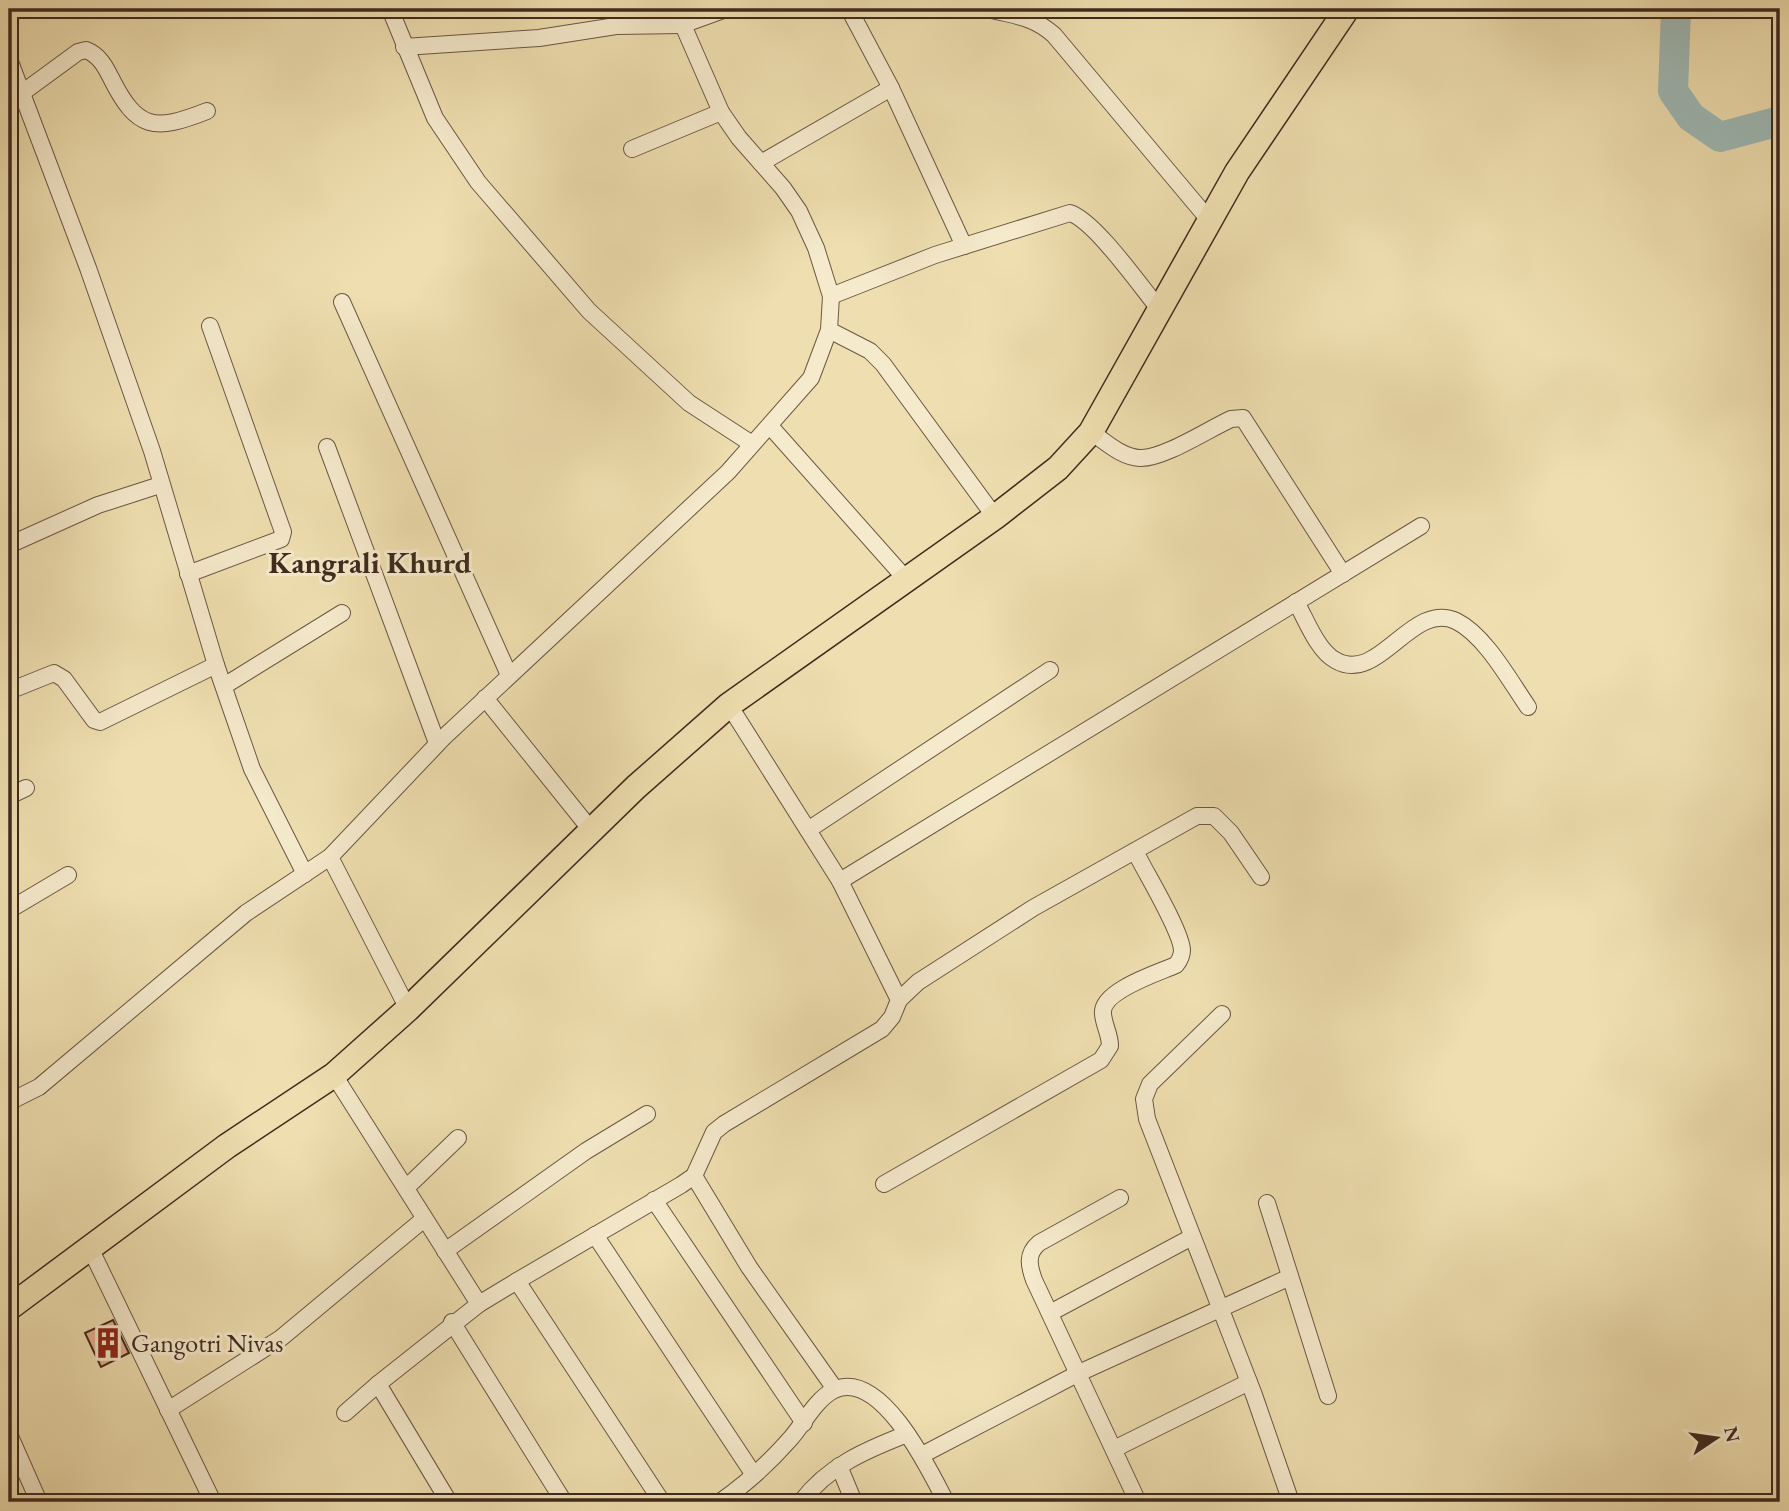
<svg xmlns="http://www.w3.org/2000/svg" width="1789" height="1511" font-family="'EB Garamond',serif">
<rect width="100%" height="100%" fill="#efdfb0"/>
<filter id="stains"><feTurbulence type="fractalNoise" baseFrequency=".00286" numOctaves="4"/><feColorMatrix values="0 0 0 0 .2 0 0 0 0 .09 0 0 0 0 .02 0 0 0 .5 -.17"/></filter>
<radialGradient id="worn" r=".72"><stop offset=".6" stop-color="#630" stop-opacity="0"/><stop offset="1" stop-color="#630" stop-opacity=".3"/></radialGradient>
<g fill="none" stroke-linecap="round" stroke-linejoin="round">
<path stroke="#9fbab7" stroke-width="30" d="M1676,9L1673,91L1691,117L1720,137L1780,121"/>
</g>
<path fill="#eab091" stroke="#3f2a1f" stroke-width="2" d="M113,1320L129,1353L101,1367L85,1333Z"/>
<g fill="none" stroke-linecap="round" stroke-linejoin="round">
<defs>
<g id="street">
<path d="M390,9L435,118L478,182L589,311L689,403L752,444"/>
<path d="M849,9L891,88L964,246"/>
<path d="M989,9C1014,16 1033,16 1054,35L1210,221"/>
<path d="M404,47L539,38L616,26L682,25L726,9"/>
<path d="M9,59L88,268L152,451L216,665L252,769L305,874"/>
<path d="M22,93L78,52L86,50C99,55 105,66 111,78C137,130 154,132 207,111"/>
<path d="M632,149L721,112"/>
<path d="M761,163L891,88"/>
<path d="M831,296L935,255L1070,213C1095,221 1141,287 1160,310"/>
<path d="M342,302L509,675"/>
<path d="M829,330L870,351L883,364L995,517"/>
<path d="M770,426L905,578"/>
<path d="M1091,432C1106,442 1121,457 1140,458C1163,459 1209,429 1231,419L1243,418L1343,574"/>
<path d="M327,447L437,743"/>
<path d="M9,545L98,505L160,485"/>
<path d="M188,574L281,539L283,532L210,326"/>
<path d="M1296,602C1306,619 1317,650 1335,660C1379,686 1411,600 1456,621C1485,635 1510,681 1528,707"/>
<path d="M224,686L342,613"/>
<path d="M9,691L54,673L64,679L94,720L100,722L216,665"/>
<path d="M485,698L591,830"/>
<path d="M729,705L840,881L899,1000"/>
<path d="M9,796L26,788"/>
<path d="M808,830L1050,670"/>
<path d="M330,857L408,1009"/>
<path d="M840,881L1421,526"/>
<path d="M9,910L68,875"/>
<path d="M1222,1014L1150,1084L1144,1099L1147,1119L1254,1395L1291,1502"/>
<path d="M334,1075L479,1304L517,1281L662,1502"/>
<path d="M9,1102L39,1087L246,913L330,857L443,738L728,472L811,378L829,330L831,296L816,248L799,211L783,188L739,138L721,112L676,9"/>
<path d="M694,1176L749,1267L835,1389"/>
<path d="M884,1184L1101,1060L1110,1046C1110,1034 1104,1026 1103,1014C1100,991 1158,973 1176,965C1180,960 1182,956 1182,950C1181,930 1145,872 1135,851"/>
<path d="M406,1188L458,1138"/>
<path d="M1120,1198L1039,1243C1026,1254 1029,1266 1034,1280L1138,1502"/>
<path d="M654,1200L804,1423"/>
<path d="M1267,1203L1328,1396"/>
<path d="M595,1235L754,1475"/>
<path d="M90,1248L213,1502"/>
<path d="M445,1251L586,1151L647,1114"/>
<path d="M517,1281L681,1185L694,1176L714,1132L724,1124L882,1029L892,1017L899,1000L918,982L1033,908L1197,816H1214L1231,833L1261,877"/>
<path d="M1050,1313L1192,1237"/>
<path d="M452,1322L564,1502"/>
<path d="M168,1410L281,1338L424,1219"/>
<path d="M345,1413L378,1384"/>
<path d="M9,1434L39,1502"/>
<path d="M1114,1449L1249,1382"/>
<path d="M922,1455L1079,1373L1290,1277"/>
<path d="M839,1466L854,1502"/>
<path d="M449,1502L378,1384L479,1304"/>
<path d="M720,1502C746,1484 770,1462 791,1438C804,1423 816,1399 834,1390C881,1368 930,1471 946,1502"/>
<path d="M801,1502C828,1466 866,1450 907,1434"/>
</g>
<path id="primary" d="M9,1308L227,1146L334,1075L408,1009L636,787L729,705L995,517L1058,468L1091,432L1237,172L1347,9"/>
</defs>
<use href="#street" stroke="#6b5743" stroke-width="18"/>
<use href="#primary" stroke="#3f2a1f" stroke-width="27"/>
<use href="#street" stroke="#f5eacc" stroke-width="16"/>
<use href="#primary" stroke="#efdfb0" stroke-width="24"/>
</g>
<defs>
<symbol id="building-bare" viewBox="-9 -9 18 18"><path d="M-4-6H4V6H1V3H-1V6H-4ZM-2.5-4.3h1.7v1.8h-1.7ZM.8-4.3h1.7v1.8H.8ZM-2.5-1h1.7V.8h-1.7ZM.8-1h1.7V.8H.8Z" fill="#8f2418" stroke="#f5eacc" stroke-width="2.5" paint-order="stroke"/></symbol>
</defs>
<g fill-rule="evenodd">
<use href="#building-bare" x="86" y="1321" width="44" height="44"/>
</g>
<g text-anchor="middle" stroke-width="6" stroke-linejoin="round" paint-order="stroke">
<g font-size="26" fill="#3f2a1f" stroke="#f5eacc" text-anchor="start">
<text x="131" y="1352">Gangotri Nivas</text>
</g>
<g font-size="30" font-weight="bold" fill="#3f2a1f" stroke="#f5eacc">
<text x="370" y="573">Kangrali Khurd</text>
</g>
</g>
<rect width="1789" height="1511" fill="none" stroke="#efdfb0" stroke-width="35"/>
<rect x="10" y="10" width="1768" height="1490" fill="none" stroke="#3f2a1f" stroke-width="3.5"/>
<rect x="18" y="18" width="1754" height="1476" fill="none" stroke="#3f2a1f" stroke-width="2"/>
<g transform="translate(1716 1438) rotate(77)" stroke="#f5eacc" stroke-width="5" paint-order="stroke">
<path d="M0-5L12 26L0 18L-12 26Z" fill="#3f2a1f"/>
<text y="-10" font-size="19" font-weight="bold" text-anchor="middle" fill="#3f2a1f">N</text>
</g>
<rect width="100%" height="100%" filter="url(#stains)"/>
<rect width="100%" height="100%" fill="url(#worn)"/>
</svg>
